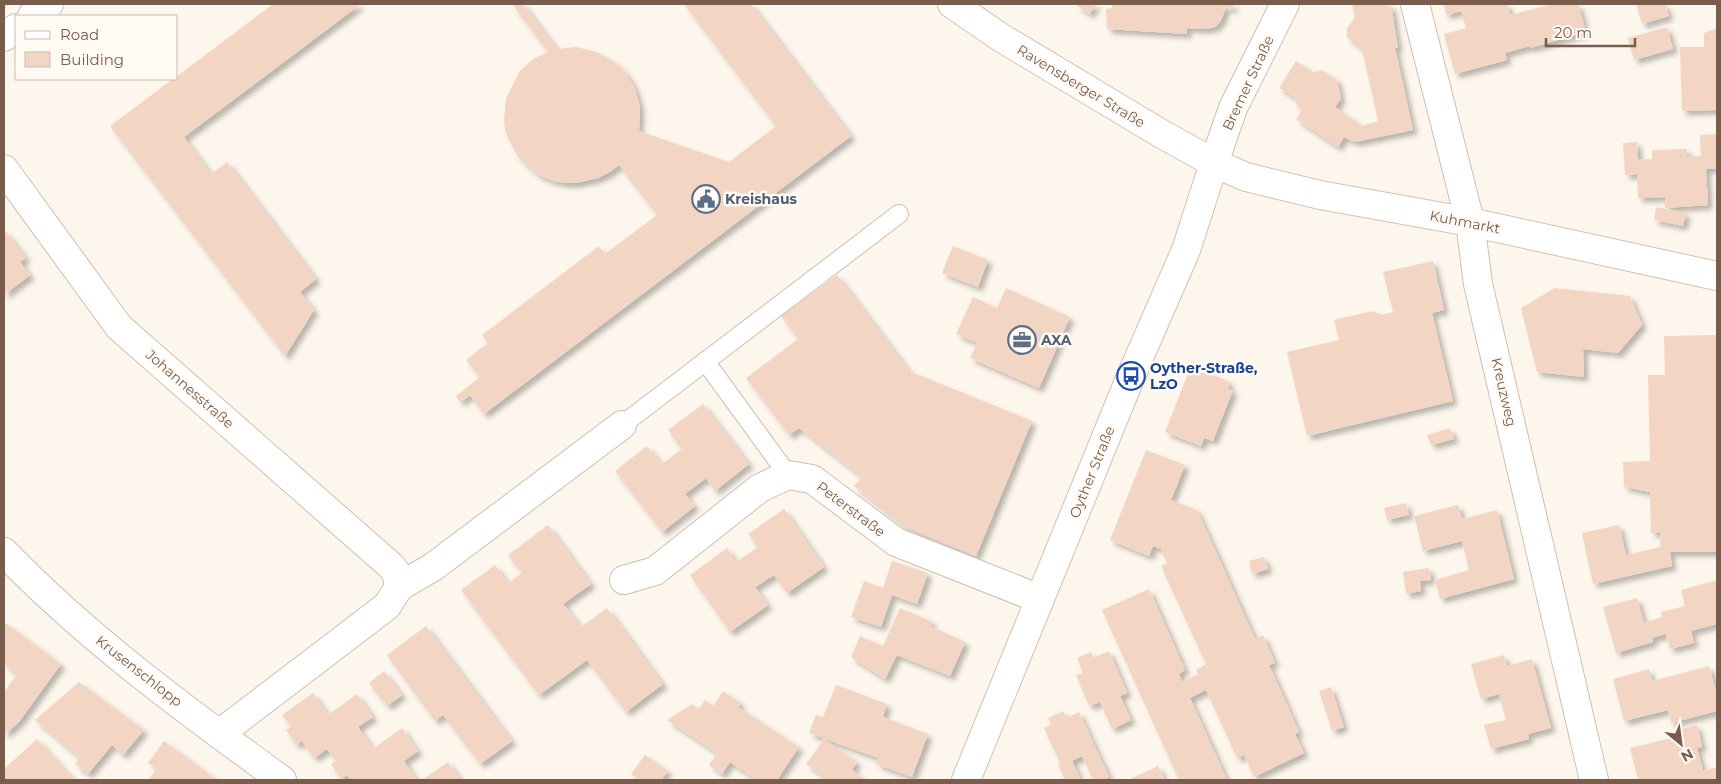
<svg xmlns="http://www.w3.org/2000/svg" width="1721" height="784" font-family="Montserrat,sans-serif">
<defs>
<filter id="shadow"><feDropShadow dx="4.5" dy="4.5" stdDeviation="2.5" flood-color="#0004"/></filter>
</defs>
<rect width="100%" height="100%" fill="#fdf6ec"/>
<g fill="#f3d5c3" filter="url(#shadow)">
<path d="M273,4H361L184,137L211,174L227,162L316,279L300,292L314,310L285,356L110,126L173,79H176V77Z"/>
<path d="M512,4H523L557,49L576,47L597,52L613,61L626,73L635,89L640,107L639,131L729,162L776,126L684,4H751L851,136L484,414L470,395L460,402L456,396L480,377L466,360L488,343L482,335L599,246L605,254L657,215L619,165L610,172L598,178L576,183H565L553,181L537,174L519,158L509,140L505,130L504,119L506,98L520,71L533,59L548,52Z"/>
<path d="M1075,4H1097L1089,14Z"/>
<path d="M1112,4H1235L1232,9L1226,7L1221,21L1215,27L1207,29L1187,28V34L1107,29L1106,9L1112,8Z"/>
<path d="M1352,4H1386L1387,6L1391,5L1398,48H1395L1413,130L1355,142L1344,137L1338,147L1296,119L1302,110L1297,106L1294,97L1279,88L1296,61L1313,72L1322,70L1337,80L1341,99L1335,107L1362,126L1378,121L1362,49L1347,37V28L1355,17Z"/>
<path d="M1444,4H1507L1510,15L1552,4H1578L1586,32L1530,48V46L1505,53L1507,60L1455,74L1444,34L1466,28L1461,11L1446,15Z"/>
<path d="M1636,4H1665L1669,16L1642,24Z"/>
<path d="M1667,27L1673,49L1634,60L1628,38Z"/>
<path d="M1717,28V107H1716V110L1682,111L1680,47H1704V33Z"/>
<path d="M1717,134V168L1706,169L1708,205L1665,208V197L1638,198L1637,174L1625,175L1623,143L1637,142L1638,160L1652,159V150L1687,149V157L1701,156L1700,135Z"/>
<path d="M1656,207L1686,213L1683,226L1654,220Z"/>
<path d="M4,229L26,258L20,262L30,275L4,295Z"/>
<path d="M953,246L988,260L978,287L942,273Z"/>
<path d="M1433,261L1444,310L1432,313L1453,401L1307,436L1287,352L1339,340L1334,320L1372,311L1381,315L1393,312L1383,272Z"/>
<path d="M837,275L909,371L1032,421L976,556L906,527L854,486L862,477L799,428L789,435L746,378L798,339L781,316Z"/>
<path d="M1006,288L1070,317L1039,388L970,358L977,343L956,334L973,297L997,308Z"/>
<path d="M1555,288L1630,296L1642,325L1618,353L1583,349L1584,377L1537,372L1521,308Z"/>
<path d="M1717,335V552H1670L1672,566L1593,584L1582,533L1619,525L1626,555L1660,547L1661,533H1651L1650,492L1624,487L1623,462L1650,461L1648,375H1665L1664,336Z"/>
<path d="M1191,366L1230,382L1228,389L1233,390L1213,441L1204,438L1201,446L1165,432Z"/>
<path d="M703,404L749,464L715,491L706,478L685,494L695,506L662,532L615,471L647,446L662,464L682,449L668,430Z"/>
<path d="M1450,428L1454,439L1431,445L1427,435Z"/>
<path d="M1146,450L1185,465L1171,500L1197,510L1255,639L1263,635L1275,663L1269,665L1299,732L1295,734L1304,753L1254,777L1244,755L1237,758L1206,690L1190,698L1227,780H1179L1102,610L1149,589L1185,670L1179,674L1182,682L1198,674L1196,670L1206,664L1161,566L1167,563L1161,549L1153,546L1149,556L1110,540Z"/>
<path d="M1406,503L1409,515L1387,520L1384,508Z"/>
<path d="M1458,505L1462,519L1497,510L1514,579L1440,599L1435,580L1469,570L1462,541L1423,551L1414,516Z"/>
<path d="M784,509L824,567L787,593L774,575L755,587L768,605L730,632L690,575L727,548L736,562L758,547L748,534Z"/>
<path d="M548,525L591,584L563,604L581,627L607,608L663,684L626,712L587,660L539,695L461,590L495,565L508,583L522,573L508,555Z"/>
<path d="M1264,557L1268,569L1252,574L1249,561Z"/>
<path d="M892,561L928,573L917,604L892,595L881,627L851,617L864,581L883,588Z"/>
<path d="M1429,568L1431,580L1420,581L1421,591L1406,594L1403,572Z"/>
<path d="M1717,580V624L1691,631L1694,643L1670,649L1666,634L1652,638L1653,642L1616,653L1603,607L1637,598L1644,623L1662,617L1661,612L1685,606L1681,590Z"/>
<path d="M900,608L933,622L930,626L965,642L950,676L897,655L885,679L851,657L860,636L883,646Z"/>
<path d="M4,622L61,664L19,722L4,735V692L17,674L4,664Z"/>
<path d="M426,626L512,741L480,764L443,715L435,721L387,655Z"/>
<path d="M1109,651L1127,693L1120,696L1131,720L1112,729L1100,702L1089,706L1076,675L1083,673L1077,658L1091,652L1094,658Z"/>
<path d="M1504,655L1507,666L1532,659L1551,728L1528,734L1529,739L1491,749L1484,725L1506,720L1499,694L1481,699L1471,664Z"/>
<path d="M1709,666L1717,696V711L1671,723L1668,710L1624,721L1613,679L1649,669L1652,681Z"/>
<path d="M384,671L402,695L387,706L369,683Z"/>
<path d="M79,682L144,730L123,755L112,745L88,774L75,764L80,758L35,720Z"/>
<path d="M836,685L887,704L883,717L928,734L912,777L876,764L878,758L809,733L816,715L823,717Z"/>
<path d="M1331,687L1344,727L1332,731L1319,691Z"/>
<path d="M723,691L741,703L738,707L799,747L777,780H757L730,762L722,774L709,765L717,753L667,720L692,704L699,709L705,700L713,706Z"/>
<path d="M313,693L328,715L357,694L373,717L358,727L373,749L402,728L418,751L404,761L417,780H351L347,775L341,779L331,764L336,761L327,749L314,758L302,741L296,745L286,730L291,727L282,715Z"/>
<path d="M1063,711L1067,718L1079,712L1109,777L1102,780H1093L1082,756L1072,761L1081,780H1065L1058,764L1060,763L1044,728L1051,725L1048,718Z"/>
<path d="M1697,725L1702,747L1697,748L1703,771L1717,767V780H1638L1630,748L1671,738L1669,732Z"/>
<path d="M37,739L74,780H5L4,769Z"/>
<path d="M824,739L857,762L852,770L866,780H829L806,764Z"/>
<path d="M164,741L217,780H148L157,769L148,763Z"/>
<path d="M645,755L668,771L661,780H640L631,774Z"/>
<path d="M448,762L461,780H422Z"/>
<path d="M1158,766L1165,780H1128Z"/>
</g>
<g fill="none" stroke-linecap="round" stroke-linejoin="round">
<defs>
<g id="service">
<path d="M705,361L788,475"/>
<path d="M622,425L899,214"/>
</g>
<g id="minor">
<path d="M1415,4L1470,222L1478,284L1594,780"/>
<path d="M32,16L49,4"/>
<path d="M4,37L16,28"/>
<path d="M4,169L119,327L391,566L396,572L399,587L433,567L622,425"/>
<path d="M4,552C87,638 185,710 282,780"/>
<path d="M624,580L655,571L760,488L788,475L812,479L896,542L1040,599"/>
<path d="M219,734L387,606L399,587"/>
</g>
<path id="tertiary" d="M1214,163L1233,108L1285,4"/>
<g id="secondary">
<path d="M952,4L1000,37L1160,133L1214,163L1246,177L1320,195L1470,222L1717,276"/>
<path d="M966,780L1131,376L1186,250L1214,163"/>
</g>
</defs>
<use href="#service" stroke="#d1beb0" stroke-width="20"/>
<use href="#minor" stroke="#d1beb0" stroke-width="30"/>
<use href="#tertiary" stroke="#d1beb0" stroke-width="30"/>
<use href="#secondary" stroke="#d6c0b0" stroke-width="30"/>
<use href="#service" stroke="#fff" stroke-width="18"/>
<use href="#minor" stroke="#fff" stroke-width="28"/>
<use href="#tertiary" stroke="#fff" stroke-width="28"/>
<use href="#secondary" stroke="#fff" stroke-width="28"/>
</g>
<defs>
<symbol id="civic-ring" viewBox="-11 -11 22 22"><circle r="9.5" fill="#fffaf3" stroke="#5c6f8a" stroke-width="1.5"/><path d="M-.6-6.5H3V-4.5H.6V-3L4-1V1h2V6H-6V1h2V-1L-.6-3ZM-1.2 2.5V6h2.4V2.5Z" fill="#5c6f8a"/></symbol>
<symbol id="office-ring" viewBox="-11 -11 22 22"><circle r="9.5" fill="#fffaf3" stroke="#5c6f8a" stroke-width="1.5"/><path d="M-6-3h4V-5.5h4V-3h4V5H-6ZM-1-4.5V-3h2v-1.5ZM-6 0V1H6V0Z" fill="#5c6f8a"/></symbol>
<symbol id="bus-ring" viewBox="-11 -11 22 22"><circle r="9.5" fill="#fffaf3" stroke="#1a4fb4" stroke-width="1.5"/><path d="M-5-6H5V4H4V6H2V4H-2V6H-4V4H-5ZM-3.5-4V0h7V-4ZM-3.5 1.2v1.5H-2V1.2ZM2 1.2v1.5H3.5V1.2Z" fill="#1a4fb4"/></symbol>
</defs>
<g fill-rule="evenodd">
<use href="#civic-ring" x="690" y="183" width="32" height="32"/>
<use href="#office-ring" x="1006" y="324" width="32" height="32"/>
<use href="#bus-ring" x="1115" y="360" width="32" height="32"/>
</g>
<g text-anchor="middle" stroke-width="5" stroke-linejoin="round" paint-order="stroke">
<g font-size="14" fill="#7a5c4d" stroke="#fffaf3">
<text transform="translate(1248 83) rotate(-65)" y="5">Bremer Straße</text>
<text transform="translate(1081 86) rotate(31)" y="5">Ravensberger Straße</text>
<text transform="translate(1465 222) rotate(11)" y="5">Kuhmarkt</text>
<text transform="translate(190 389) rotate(41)" y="5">Johannesstraße</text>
<text transform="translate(1504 392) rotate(77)" y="5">Kreuzweg</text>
<text transform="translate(1092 472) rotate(-68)" y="5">Oyther Straße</text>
<text transform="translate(851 509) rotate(37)" y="5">Peterstraße</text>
<text transform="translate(139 671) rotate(38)" y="5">Krusenschlopp</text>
</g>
<g font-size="14" font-weight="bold" fill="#4e5e75" stroke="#fffaf3" text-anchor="start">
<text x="725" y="204">Kreishaus</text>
<text x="1041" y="345">AXA</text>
</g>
<g font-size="14" font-weight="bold" fill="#164399" stroke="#fffaf3" text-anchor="start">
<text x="1150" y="373">Oyther-Straße,<tspan x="1150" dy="16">LzO</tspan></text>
</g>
</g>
<rect width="1721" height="784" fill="none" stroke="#7a5c4d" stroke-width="10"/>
<rect x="15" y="15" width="162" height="65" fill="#fffaf3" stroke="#cabbb1"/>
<rect x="25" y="31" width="25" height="8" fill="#ffffff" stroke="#cabbb1"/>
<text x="60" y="40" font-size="15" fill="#7a5c4d">Road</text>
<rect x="25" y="52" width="25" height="15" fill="#f3d5c3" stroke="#cabbb1"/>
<text x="60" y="65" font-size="15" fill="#7a5c4d">Building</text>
<g transform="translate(1681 744) rotate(151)" stroke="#fffaf3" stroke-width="4" paint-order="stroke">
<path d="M0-4L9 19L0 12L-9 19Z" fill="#7a5c4d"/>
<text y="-8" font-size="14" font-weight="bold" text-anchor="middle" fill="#7a5c4d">N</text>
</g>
<path d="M1546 38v8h89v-8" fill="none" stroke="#7a5c4d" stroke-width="2.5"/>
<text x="1554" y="38" font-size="15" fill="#7a5c4d" stroke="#fffaf3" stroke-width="4" paint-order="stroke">20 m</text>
</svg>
